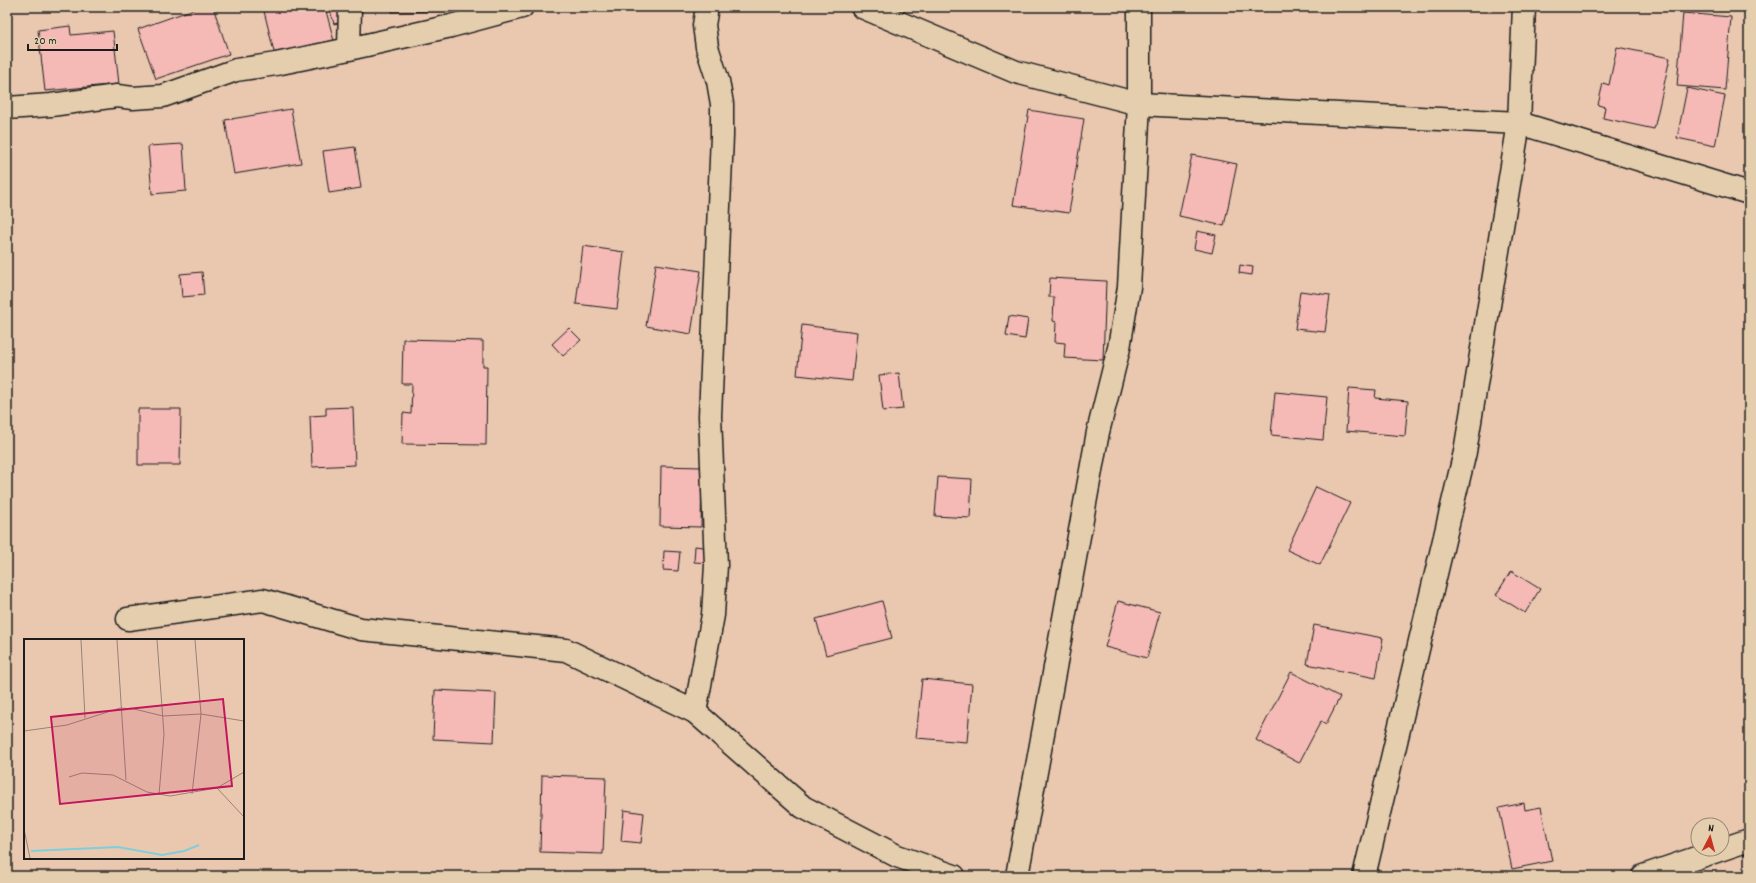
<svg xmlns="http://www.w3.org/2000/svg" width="1756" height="883" font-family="Dekko,sans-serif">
<rect width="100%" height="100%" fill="#eac8b0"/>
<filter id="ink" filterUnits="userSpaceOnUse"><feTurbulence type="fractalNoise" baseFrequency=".025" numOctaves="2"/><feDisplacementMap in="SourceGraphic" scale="8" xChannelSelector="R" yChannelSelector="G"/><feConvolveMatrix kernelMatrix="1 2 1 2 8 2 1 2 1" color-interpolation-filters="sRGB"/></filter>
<g filter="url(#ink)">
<g fill="#f5b9b6" stroke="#1c1c1c">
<path d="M200,7H213L229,54L156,79L138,29Z"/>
<path d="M263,7H325L334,41L275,56Z"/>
<path d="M329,7H338L342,22L334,24Z"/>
<path d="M392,7H447V11L392,12Z"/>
<path d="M1683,13L1731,17L1725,90L1677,86Z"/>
<path d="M70,26L71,35L113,31L119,84L45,91L38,30Z"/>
<path d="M1617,47L1670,58L1654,129L1603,118L1605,107L1598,105L1603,83L1609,85Z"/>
<path d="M1687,88L1725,96L1715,146L1677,138Z"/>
<path d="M291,109L301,163L234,174L225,120Z"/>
<path d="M1029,110L1084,119L1069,213L1013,205Z"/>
<path d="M183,144L186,191L152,194L148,146Z"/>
<path d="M355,147L361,188L329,193L323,151Z"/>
<path d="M1192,155L1237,164L1224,226L1179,216Z"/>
<path d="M1197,231L1216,235L1212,253L1194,249Z"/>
<path d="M583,246L624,252L617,309L576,304Z"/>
<path d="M656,264L701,271L691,334L646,326Z"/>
<path d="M1240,265L1253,267L1252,275L1239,273Z"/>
<path d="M202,272L204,295L182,297L180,274Z"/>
<path d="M1050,278L1106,281L1103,360L1064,358L1065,343L1055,342L1056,322L1053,321L1054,297H1049Z"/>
<path d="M1300,291L1330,295L1325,332L1295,329Z"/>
<path d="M1009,316L1028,319L1025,339L1006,336Z"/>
<path d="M802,325L857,332L852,381L797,375Z"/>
<path d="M569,328L581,340L563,356L552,344Z"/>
<path d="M403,339L483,341V366H487L486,445L402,444L403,413L411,414L412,384H402Z"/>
<path d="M899,373L903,409L883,411L879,375Z"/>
<path d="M1349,388L1376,390L1375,398L1408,401L1405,436L1346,431Z"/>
<path d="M1275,392L1327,397L1323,440L1271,435Z"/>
<path d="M353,407L355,465L312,467L310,416L326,415V408Z"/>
<path d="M138,409H181L180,465H138Z"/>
<path d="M661,466L702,467L701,527L660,526Z"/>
<path d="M938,477L972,479L970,518L935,516Z"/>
<path d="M1316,487L1350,503L1320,565L1287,550Z"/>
<path d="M695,546L711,548L709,563L694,562Z"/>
<path d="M664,551L680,552L678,571L663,570Z"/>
<path d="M1511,571L1540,589L1525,613L1496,595Z"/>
<path d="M882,601L892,638L826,655L816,619Z"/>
<path d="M1118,601L1160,612L1147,658L1105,647Z"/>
<path d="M1314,625L1383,638L1376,678L1307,664Z"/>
<path d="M1291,672L1340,697L1326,724L1321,721L1299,763L1256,740Z"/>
<path d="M922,679L972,684L967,742L916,738Z"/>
<path d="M435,690L496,693L494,742L433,739Z"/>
<path d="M542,775L606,777L603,854L540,852Z"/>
<path d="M1524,803L1525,810L1541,807L1552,861L1512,869L1499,808Z"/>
<path d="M624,810L644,813L641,843L621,841Z"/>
</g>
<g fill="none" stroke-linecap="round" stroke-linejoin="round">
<defs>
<g id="minor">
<path d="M862,7L1016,72L1139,104L1519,123L1749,193"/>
<path d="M349,49L350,7"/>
<path d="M7,108L51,105L117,96L133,98L163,96L236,70L276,64L349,49L451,26L522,7"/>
<path d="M128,619L263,600L361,629L566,650L695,712L803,807L897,856L954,876"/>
<path d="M695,712L713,615L716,565L710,416L722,136V104L718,81L707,47L704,25L707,7"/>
<path d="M1017,876L1098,432L1119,348L1129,287L1139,104V7"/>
<path d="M1364,876L1465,452L1519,123L1524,7"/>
<path d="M1643,876L1749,840"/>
</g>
</defs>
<use href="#minor" stroke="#1c1c1c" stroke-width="25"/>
<use href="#minor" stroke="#e5ceae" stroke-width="22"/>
</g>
</g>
<g transform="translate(24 639)">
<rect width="220" height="220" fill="#eac8b0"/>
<path fill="none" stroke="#7ecfd9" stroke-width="2" d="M7,212L94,208L138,216L160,212L175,206"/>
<path fill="none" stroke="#988375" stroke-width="1" d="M57,1L61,79M93,1L102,141M133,1L140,95L135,156M0,92L43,86L96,69L110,70L139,77L177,75L220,82M45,138L58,134L89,136L123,153L146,157L193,149L220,133M193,149L220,178M168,155L177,75L171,1M0,190L6,219"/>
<path fill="#c2185b" fill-opacity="0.15" stroke="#c2185b" stroke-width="2" d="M199,60L208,147L36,165L27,78Z"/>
<rect width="220" height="220" fill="none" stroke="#1c1c1c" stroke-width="2"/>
</g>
<rect width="1756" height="883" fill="none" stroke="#e5ceae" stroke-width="24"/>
<rect x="12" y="12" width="1732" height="859" fill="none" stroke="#1c1c1c" stroke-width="1.5" filter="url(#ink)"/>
<g transform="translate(1710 837) rotate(6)"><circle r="19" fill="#e5ceae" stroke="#958774"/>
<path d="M0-3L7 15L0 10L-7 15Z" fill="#c8321e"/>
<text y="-6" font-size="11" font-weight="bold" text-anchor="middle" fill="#1c1c1c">N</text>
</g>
<path d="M28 44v6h89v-6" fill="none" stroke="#1c1c1c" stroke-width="2"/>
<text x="34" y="44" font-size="12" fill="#1c1c1c" stroke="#e5ceae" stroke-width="3" paint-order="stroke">20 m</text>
</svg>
